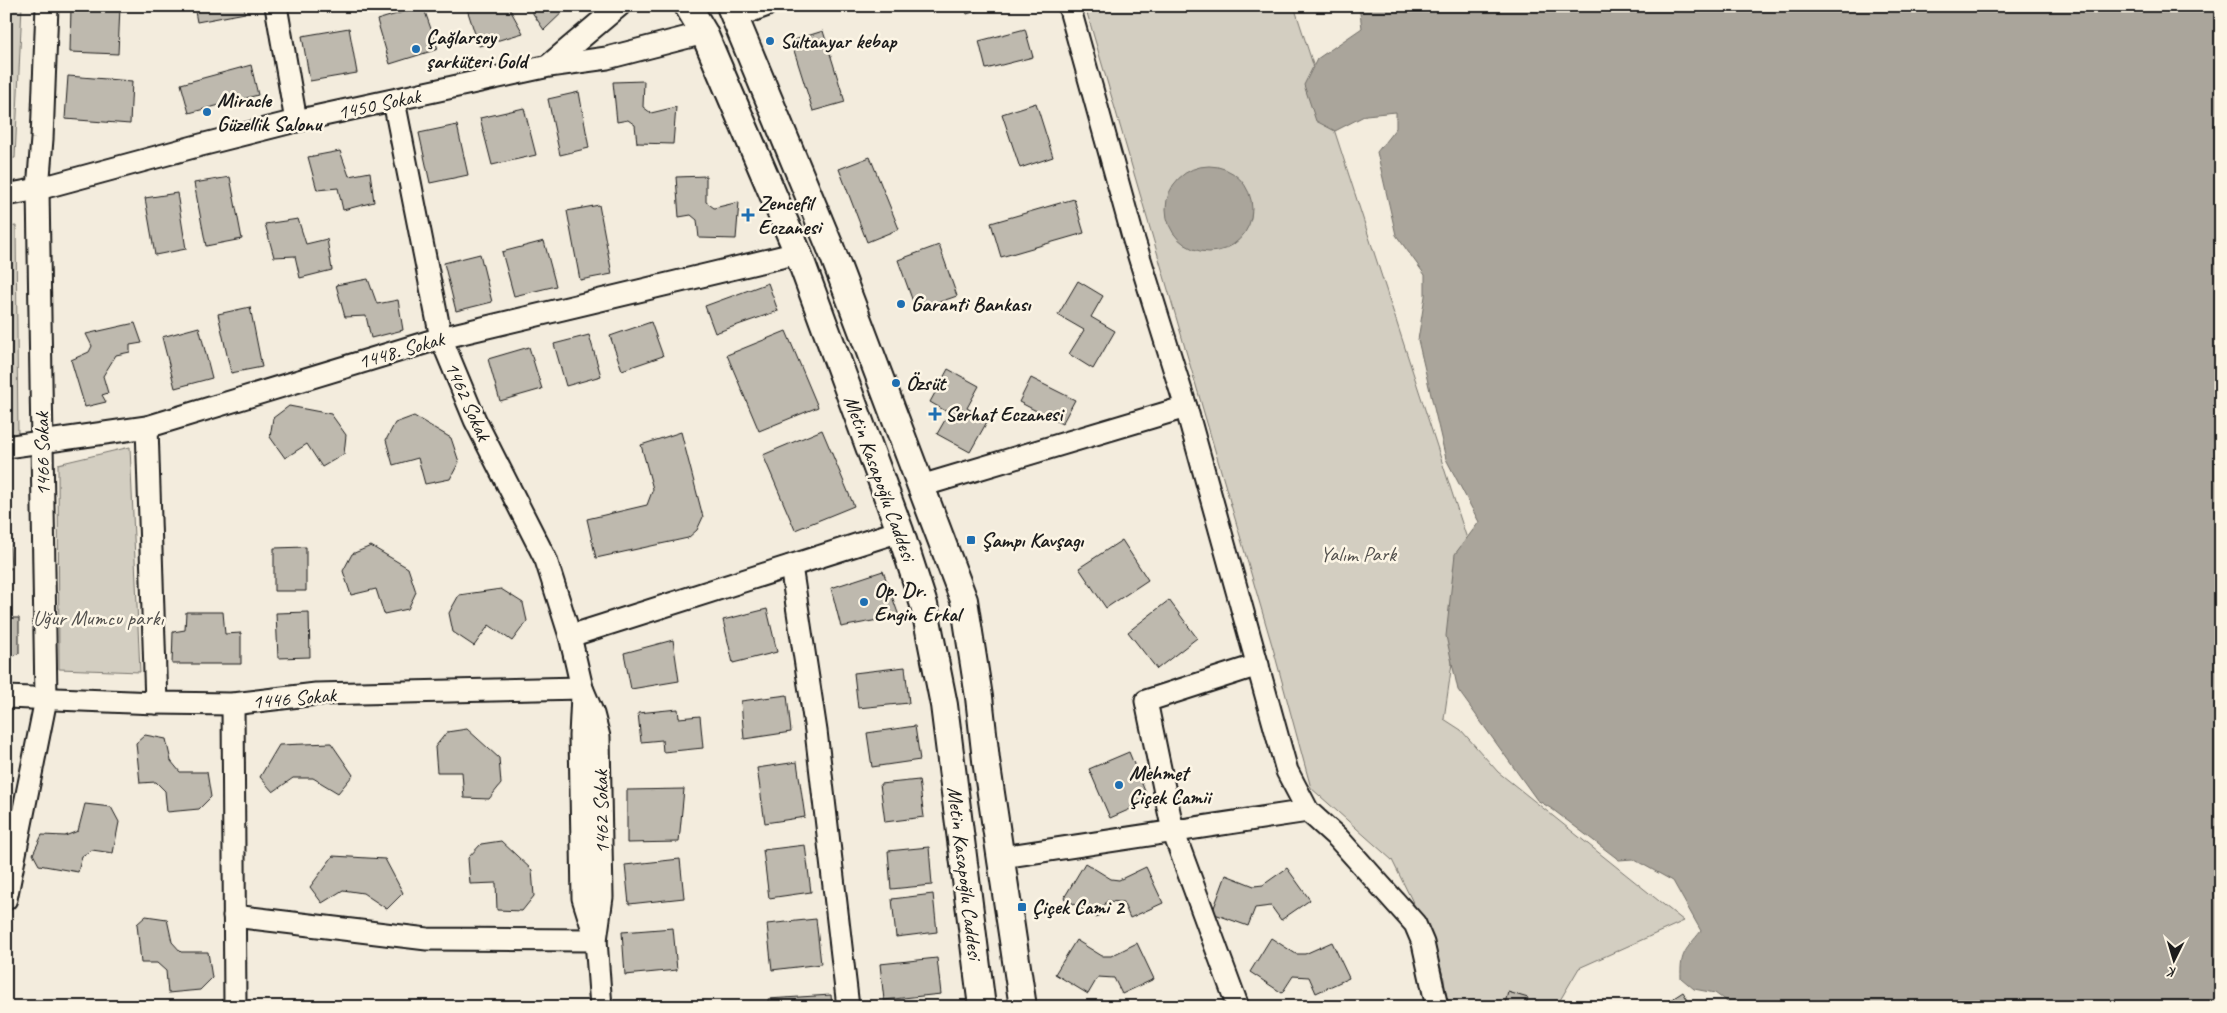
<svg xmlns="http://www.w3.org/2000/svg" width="2227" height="1013" font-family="Caveat,sans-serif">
<rect width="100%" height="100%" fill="#f3ecdd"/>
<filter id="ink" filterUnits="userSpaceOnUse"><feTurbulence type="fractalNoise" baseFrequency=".02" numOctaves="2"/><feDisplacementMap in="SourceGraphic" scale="10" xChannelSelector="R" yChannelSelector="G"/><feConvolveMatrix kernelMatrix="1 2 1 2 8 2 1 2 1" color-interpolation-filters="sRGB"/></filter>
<g filter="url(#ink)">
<g fill="#d3cec1" stroke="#78756e">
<path d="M6,6H22L15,158L6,159Z"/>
<path d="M1085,6H1294L1469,545L1444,719L1461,730L1498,772L1684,921L1579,968L1556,1007H1447L1444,979L1434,945L1392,860L1311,788L1274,652Z"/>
<path d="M16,226L18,439L6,440V227Z"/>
<path d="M130,447L140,672L59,669L58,464Z"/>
</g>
<g fill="#aaa59b" stroke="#716e68">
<path d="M1359,6H2221V1007H1734L1715,993L1694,989L1681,978C1680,952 1686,950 1701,931L1673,881L1633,859L1619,860L1552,809L1537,800L1458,690L1446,636L1455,554L1479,522L1446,459L1418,340L1425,296V275L1396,235L1377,152L1396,128V112L1366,115L1335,131L1316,121L1304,85L1317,59L1362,28Z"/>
<circle cx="1209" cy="209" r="43"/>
</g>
<g fill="#beb9ae" stroke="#1c1c1c">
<path d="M71,6H120L118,54L70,52Z"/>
<path d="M194,6H244L245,13L197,22Z"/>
<path d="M423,6L438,49L390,64L377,20Z"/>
<path d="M466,6H508L523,33L479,46Z"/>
<path d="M528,6H569L544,30Z"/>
<path d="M965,6H992L967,14Z"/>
<path d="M349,28L357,73L310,81L302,36Z"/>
<path d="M1025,29L1033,57L986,69L979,41Z"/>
<path d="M823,31L845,102L813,111L791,41Z"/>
<path d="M251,65L258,95L189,113L181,84Z"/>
<path d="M68,76L132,81L130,124L65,119Z"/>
<path d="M644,81L643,107L651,113L676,107L673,144L637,143L635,125L628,120L617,122L613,82Z"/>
<path d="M579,92L589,148L560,155L548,99Z"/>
<path d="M1036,103L1053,157L1020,168L1002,114Z"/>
<path d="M524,108L536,155L492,165L480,118Z"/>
<path d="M457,125L468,175L430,183L419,133Z"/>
<path d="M340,151L349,176L370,172L374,202L343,210L338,188L317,190L308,157Z"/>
<path d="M870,157L899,229L867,242L839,169Z"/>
<path d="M706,176V202L714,208L739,202L736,239L699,238L697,220L691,215L679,217L676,177Z"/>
<path d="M230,177L242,239L206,246L194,183Z"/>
<path d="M177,193L186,249L155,255L145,198Z"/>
<path d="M1074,199L1084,233L1001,257L991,223Z"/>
<path d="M599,205L612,274L580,280L567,211Z"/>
<path d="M298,219L306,244L327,239L332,270L300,278L295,256L274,257L265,224Z"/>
<path d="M544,241L556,286L514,296L502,252Z"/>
<path d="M939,245L957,296L916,310L898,260Z"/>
<path d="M480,254L492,302L456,311L444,263Z"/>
<path d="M368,279L377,304L398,300L403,330L371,338L366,316L345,317L336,285Z"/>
<path d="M1078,281L1103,296L1091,317L1115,331L1093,369L1069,354L1084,330L1058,315Z"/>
<path d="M768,283L778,311L715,333L705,306Z"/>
<path d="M250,307L262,367L231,373L218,314Z"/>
<path d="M651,322L663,356L622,370L610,336Z"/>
<path d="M135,323L142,343L130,345V352L116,355L103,376L108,393L102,395L106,402L85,407L71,360L89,352L92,346L86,334Z"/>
<path d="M199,327L212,378L175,388L162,337Z"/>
<path d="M786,331L818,407L759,431L727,355Z"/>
<path d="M589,335L601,376L566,386L554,344Z"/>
<path d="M529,347L542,389L500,401L488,359Z"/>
<path d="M948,369L979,386L967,408L988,420L970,452L937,434L949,413L930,402Z"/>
<path d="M1031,378L1075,400L1062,424L1019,402Z"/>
<path d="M289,406L331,414L346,435L344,454L322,467L307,444L285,458L270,437L273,418Z"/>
<path d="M414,416L451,438L459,462L450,479L425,484L418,458L393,465L386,440L395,423Z"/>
<path d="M822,430L854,506L795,530L763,455Z"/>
<path d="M681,432L703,517L697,530L688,538L596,558L587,519L647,505L653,489L641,445Z"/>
<path d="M7,468L8,502H6V468Z"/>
<path d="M6,531H9L11,569H6Z"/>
<path d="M1122,540L1148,580L1106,608L1079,568Z"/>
<path d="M371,546L408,568L416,592L408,609L384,614L376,589L351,595L343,571L352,554Z"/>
<path d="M306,547V591H274V548Z"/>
<path d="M883,571L899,616L841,627L831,588Z"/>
<path d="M501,589L523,603L527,621L512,641L489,625L474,646L453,632L449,613L459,595Z"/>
<path d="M1169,600L1197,638L1157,669L1128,632Z"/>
<path d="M767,609L777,652L733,663L723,620Z"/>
<path d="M186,612H223L225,634L241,633V664H172L173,632L185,630Z"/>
<path d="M309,612L310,657L278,658L276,613Z"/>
<path d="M6,618H19V653L6,661Z"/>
<path d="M673,640L679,681L631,689L624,653Z"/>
<path d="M905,667L909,703L858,708L854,673Z"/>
<path d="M787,695L791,732L744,739L741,701Z"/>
<path d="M678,709L679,718L700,716L703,748L663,752L662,740L641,742L638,713Z"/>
<path d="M915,726L920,760L872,767L867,733Z"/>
<path d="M467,729L499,758L501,784L489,799L464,798L462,772H437L435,747L447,732Z"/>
<path d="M145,735L166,739L171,761L180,772H207L211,797L199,809L167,812L165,791L156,782L140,783L136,743Z"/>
<path d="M331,743L353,775L338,793L313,778H293L273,792L260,777L279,745Z"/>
<path d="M1129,752L1149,801L1110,818L1089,769Z"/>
<path d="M797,762L805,817L765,823L757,768Z"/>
<path d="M919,780L924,817L885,822L880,784Z"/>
<path d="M684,789L679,842L627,843V790Z"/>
<path d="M85,804L111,807L119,822L113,853L92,850L82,856L78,872L39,865L33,854L42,835L65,836L78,831Z"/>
<path d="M501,841L532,870L534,896L522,911L497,910L496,883L470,884L468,858L481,844Z"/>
<path d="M805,845L811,892L769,898L763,850Z"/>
<path d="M929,847L932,885L891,889L888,851Z"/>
<path d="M333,856L385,859L403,893L387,909L363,893L343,890L322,903L310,887Z"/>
<path d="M680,859L684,898L629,904L625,865Z"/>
<path d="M1085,863L1111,879L1119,880L1146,867L1163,903L1130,918L1123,902L1107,901L1097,918L1064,898Z"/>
<path d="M1287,868L1310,900L1281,920L1271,906L1255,908L1248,926L1212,913L1226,875L1254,886L1263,885Z"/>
<path d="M933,894L937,932L896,937L892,899Z"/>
<path d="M146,916L167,919L172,942L181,952H208L212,978L200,990L168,993L166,971L157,963H141L137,924Z"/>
<path d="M816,919L821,964L772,970L767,924Z"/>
<path d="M673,928L677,970L625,975L622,932Z"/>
<path d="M1271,938L1296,954H1305L1332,942L1349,978L1316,993L1309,977L1293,976L1282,993L1250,972Z"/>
<path d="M1076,940L1102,956H1111L1137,943L1154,979L1122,994L1114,978L1098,977L1088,994L1055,974Z"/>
<path d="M937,958L941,994L884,1000L880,964Z"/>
<path d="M1508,992L1528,998L1525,1007H1504Z"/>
<path d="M1683,992L1692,1007H1660Z"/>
<path d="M831,995L832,1007H768V999Z"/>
</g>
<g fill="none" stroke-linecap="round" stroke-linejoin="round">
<defs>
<g id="minor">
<path d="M276,6L296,121"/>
<path d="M1069,6L1133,237L1186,407L1287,771L1308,811L1338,838L1415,924L1423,943L1437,1007"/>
<path d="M735,17L765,6"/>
<path d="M549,65L619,6"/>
<path d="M394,101L441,338L475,420L546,560L570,636L582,688L593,714L599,737L602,897L596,940L601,1007"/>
<path d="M6,195L38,189L197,146L296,121L549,66L607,58L704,33"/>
<path d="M147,427L156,703"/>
<path d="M6,447L147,427L441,338L798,253"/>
<path d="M921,486L1186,407"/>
<path d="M791,566L816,731L848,1007"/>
<path d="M570,636L900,531"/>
<path d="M582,695L580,736L583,898L594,933"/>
<path d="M6,697L156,703L233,704L316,694L582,688"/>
<path d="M233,704L235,1007"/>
<path d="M1002,857L1308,811"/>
<path d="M6,899L46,699L38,189L42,139L47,6"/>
<path d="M234,916L427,939L596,940"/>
<path d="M1238,1007L1173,831L1146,701L1258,665"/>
</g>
<g id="major">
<path d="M688,6L704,33L798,253L900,531L924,605L944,705L982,1007"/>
<path d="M730,6L831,249L964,600L979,697L986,760L1023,1007"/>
</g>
</defs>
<use href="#minor" stroke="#1c1c1c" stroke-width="25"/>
<use href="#major" stroke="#1c1c1c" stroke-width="30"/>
<use href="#minor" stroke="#fcf5e5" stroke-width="21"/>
<use href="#major" stroke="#fcf5e5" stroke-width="26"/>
</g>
</g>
<g fill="#1f6fb2" stroke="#fcf5e5" stroke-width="2">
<circle cx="770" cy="41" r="5"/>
<circle cx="416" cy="49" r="5"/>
<circle cx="207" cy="112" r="5"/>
<path d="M745.5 207.5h5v5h5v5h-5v5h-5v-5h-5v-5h5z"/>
<circle cx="901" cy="304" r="5"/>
<circle cx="896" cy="383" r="5"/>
<path d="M932.5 406.5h5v5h5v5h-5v5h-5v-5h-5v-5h5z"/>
<rect x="966" y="535" width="10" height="10" rx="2.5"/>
<circle cx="864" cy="602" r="5"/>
<circle cx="1119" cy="785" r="5"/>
<rect x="1017" y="902" width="10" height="10" rx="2.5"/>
</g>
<g text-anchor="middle" stroke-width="5" stroke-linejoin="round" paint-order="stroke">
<g font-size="21" font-weight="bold" fill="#1c1c1c" stroke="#fcf5e5" text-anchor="start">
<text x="426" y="44">Çağlarsoy<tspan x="426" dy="24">şarküteri Gold</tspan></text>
<text x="780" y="48">Sultanyar kebap</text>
<text x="217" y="107">Miracle<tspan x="217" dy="24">Güzellik Salonu</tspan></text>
<text x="758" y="210">Zencefil<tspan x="758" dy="24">Eczanesi</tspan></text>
<text x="911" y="311">Garanti Bankası</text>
<text x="906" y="390">Özsüt</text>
<text x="945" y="421">Serhat Eczanesi</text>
<text x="981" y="547">Şampı Kavşagı</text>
<text x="874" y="597">Op. Dr.<tspan x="874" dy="24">Engin Erkal</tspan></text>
<text x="1129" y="780">Mehmet<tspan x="1129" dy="24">Çiçek Camii</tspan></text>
<text x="1032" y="914">Çiçek Cami 2</text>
</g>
<g font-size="21" fill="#1c1c1c" stroke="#fcf5e5">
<text transform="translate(379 104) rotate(-12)" y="7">1450 Sokak</text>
<text transform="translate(401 350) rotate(-16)" y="7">1448. Sokak</text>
<text transform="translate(468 401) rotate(66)" y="7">1462 Sokak</text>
<text transform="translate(42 454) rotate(-91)" y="7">1466 Sokak</text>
<text transform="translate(880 478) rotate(70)" y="7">Metin Kasapoğlu Caddesi</text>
<text transform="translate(294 698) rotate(-5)" y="7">1446 Sokak</text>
<text transform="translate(601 812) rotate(-91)" y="7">1462 Sokak</text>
<text transform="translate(965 873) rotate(83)" y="7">Metin Kasapoğlu Caddesi</text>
</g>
<g font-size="21" fill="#53514e" stroke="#fcf5e5">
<text x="1358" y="561">Yalım Park</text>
<text x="98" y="625">Uğur Mumcu parkı</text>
</g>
</g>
<rect width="2227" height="1013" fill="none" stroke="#fcf5e5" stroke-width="25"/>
<rect x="12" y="12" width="2202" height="988" fill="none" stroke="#1c1c1c" stroke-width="2" filter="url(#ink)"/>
<g transform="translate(2174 960) rotate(185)" stroke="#fcf5e5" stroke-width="4" paint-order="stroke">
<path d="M0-4L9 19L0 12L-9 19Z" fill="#1c1c1c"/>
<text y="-8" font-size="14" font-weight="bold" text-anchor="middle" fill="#1c1c1c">K</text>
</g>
</svg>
